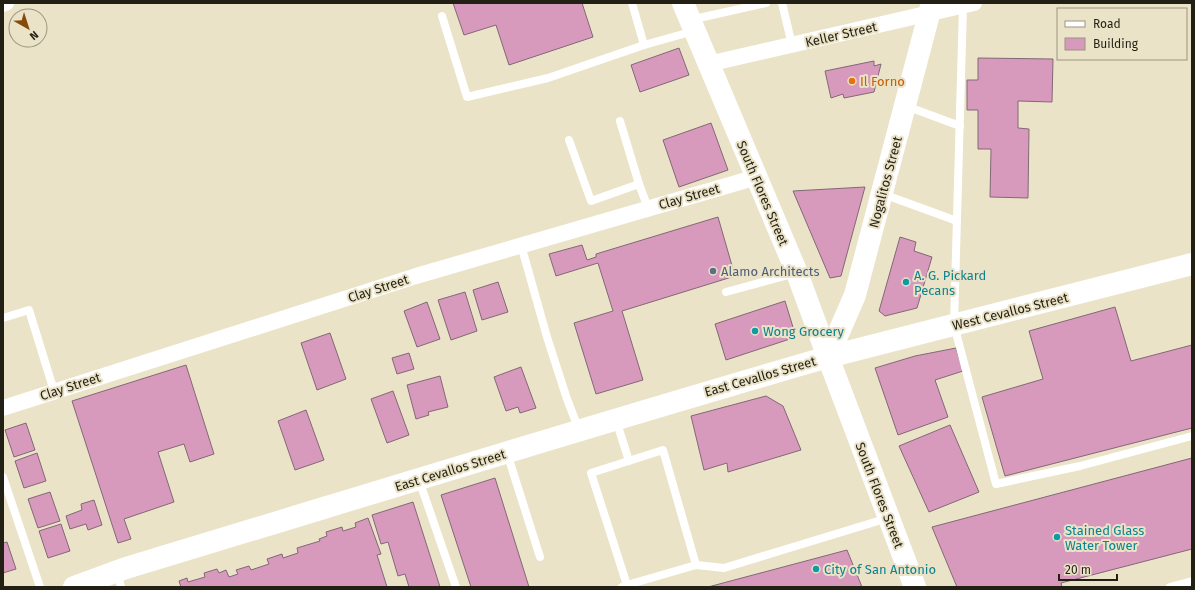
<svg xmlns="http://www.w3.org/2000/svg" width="1195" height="590" font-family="'Fira Sans',sans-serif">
<rect width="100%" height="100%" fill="#ebe3c7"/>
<g fill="#d89abc" stroke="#826876">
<path d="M453,3H582L593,37L509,65L496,25L464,35Z"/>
<path d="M679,48L689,75L640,92L631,65Z"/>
<path d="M978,58L1053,59L1052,102L1018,101V128L1029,129L1028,198L990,197L991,149H978V110H967V80H978Z"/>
<path d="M874,61V66L881,64L874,92L844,98L843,94L831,98L825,71Z"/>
<path d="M711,123L728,170L679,187L663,140Z"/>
<path d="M865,187L841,276L830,278L793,191Z"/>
<path d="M718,217L735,276L622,311L643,380L596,394L574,323L613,311L598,263L556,276L549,254L582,245L587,260L596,257V254Z"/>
<path d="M900,237L916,242L914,251L932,257L917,308L885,316L879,311Z"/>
<path d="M498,282L508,312L482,320L473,290Z"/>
<path d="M465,292L477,331L451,340L438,300Z"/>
<path d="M785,301L796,337L726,360L715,324Z"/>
<path d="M427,302L440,339L417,347L404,311Z"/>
<path d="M1115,307L1131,361L1192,345V428L1005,476L982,397L1043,379L1029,331Z"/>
<path d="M330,333L346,379L317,390L301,343Z"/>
<path d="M956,348L963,371L935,380L948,417L898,435L875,368L915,356Z"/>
<path d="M409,353L414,369L397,374L392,358Z"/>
<path d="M186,365L214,454L190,462L184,444L158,452L174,502L124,519L131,539L118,543L72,401Z"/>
<path d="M521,367L536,408L520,413L518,407L506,411L494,377Z"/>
<path d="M440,376L448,407L428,412L429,415L416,419L407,385Z"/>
<path d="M393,391L409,435L387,443L371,399Z"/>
<path d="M766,396L783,406L801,450L728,472L727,463L704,470L691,416Z"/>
<path d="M306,410L324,460L295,470L278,421Z"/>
<path d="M26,423L35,450L14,457L5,430Z"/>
<path d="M950,425L979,492L929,512L899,446Z"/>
<path d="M37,453L46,481L24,488L15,461Z"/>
<path d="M1192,458V549L1061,583L1062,587H957L932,527Z"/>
<path d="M495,478L529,587H471L441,495Z"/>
<path d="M50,492L60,521L38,528L28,499Z"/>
<path d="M94,500L102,525L88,530L86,524L70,529L66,516L82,510L81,504Z"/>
<path d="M413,502L440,587H409L405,574L398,576L388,542L381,544L372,515Z"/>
<path d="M368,518L381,554L377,555L387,587H181L179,581L187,578L188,582L205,577L204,573L217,569L219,573L226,570L229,577L238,574L236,570L249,566L251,570L269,564L267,559L282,554L283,558L298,553L297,548L320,541L319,539L327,536L326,532L342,527L343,531L356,527L355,523Z"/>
<path d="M61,524L70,551L48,558L39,531Z"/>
<path d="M7,542L16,569L3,573V543Z"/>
<path d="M847,550L862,587H708Z"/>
</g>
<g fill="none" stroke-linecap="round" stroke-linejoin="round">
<g stroke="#fff" stroke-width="8">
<path d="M632,3L644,45L694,31"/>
<path d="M782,3L792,45"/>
<path d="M963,6L954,325L996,484L1080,466L1192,436"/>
<path d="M442,16L467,97L548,78L644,45"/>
<path d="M690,20L766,3"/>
<path d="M906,106L960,126"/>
<path d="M620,121L639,184"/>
<path d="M569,140L591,201L639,184L648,208"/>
<path d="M883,194L957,221"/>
<path d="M521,245L547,337L567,399L579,430"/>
<path d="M726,292L796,273"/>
<path d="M3,318L29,310L54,391"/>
<path d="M616,420L629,461"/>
<path d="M507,453L540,557"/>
<path d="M3,477L40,587"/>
<path d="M419,480L456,587"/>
<path d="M117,572L121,587"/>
<path d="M627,585L591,473L663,450L696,565"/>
<path d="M622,587L627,585L696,565L724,568L888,518"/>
<path d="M1170,587L1192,581"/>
</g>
<g stroke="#fff" stroke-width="16">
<path d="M3,4L6,3"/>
<path d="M708,64L974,3"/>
<path d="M3,408L416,276L757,177"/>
</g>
<g stroke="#fff" stroke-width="22">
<path d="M683,3L797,273L828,357L915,587"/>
<path d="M828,357L855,295L932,3"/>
<path d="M74,587L123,569C358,498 592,425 828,357L1192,264"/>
</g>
</g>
<circle fill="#e8710a" stroke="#ebe3c7" stroke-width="1.5" cx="852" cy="81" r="4"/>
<circle fill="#5c6f8a" stroke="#ebe3c7" stroke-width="1.5" cx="713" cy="271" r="4"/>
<g fill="#0f9aa8" stroke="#ebe3c7" stroke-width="1.5">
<circle cx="906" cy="282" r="4"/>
<circle cx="755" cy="331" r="4"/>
<circle cx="1057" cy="537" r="4"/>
<circle cx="816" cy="569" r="4"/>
</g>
<g text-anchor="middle" stroke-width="4" stroke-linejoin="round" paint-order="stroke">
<g font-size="13" fill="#221f14" stroke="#ebe3c7">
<text transform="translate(841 34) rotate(-13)" y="5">Keller Street</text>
<text transform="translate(885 182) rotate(-75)" y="5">Nogalitos Street</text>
<text transform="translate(763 193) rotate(67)" y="5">South Flores Street</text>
<text transform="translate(689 196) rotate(-16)" y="5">Clay Street</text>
<text transform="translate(378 288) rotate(-18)" y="5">Clay Street</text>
<text transform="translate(1010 311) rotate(-14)" y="5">West Cevallos Street</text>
<text transform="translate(760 376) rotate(-16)" y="5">East Cevallos Street</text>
<text transform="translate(70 386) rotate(-18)" y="5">Clay Street</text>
<text transform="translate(450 470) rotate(-17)" y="5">East Cevallos Street</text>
<text transform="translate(880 495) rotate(69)" y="5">South Flores Street</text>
</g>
<g font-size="13" fill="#c56008" stroke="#ebe3c7" text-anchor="start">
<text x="860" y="86">Il Forno</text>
</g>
<g font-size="13" fill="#4e5e75" stroke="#ebe3c7" text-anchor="start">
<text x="721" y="276">Alamo Architects</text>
</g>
<g font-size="13" fill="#0d838f" stroke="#ebe3c7" text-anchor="start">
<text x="914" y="280">A. G. Pickard<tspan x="914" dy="15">Pecans</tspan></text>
<text x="763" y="336">Wong Grocery</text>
<text x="1065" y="535">Stained Glass<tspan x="1065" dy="15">Water Tower</tspan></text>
<text x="824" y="574">City of San Antonio</text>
</g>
</g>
<rect width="1195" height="590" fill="none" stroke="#221f14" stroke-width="8"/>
<rect x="1057" y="8" width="130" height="52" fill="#ebe3c7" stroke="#9b957f"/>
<rect x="1065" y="21" width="20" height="6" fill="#ffffff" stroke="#9b957f"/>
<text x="1093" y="28" font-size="12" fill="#221f14">Road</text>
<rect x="1065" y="38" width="20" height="12" fill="#d89abc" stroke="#9b957f"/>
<text x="1093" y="48" font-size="12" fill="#221f14">Building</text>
<g transform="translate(28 28) rotate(141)"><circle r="19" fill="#ebe3c7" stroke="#9b957f"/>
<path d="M0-3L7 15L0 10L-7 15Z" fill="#874a0a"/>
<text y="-6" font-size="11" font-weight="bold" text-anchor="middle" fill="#221f14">N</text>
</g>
<path d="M1059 574v6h58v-6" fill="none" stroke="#221f14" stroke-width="2"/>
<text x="1065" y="574" font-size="12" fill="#221f14" stroke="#ebe3c7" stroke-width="3" paint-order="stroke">20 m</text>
</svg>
